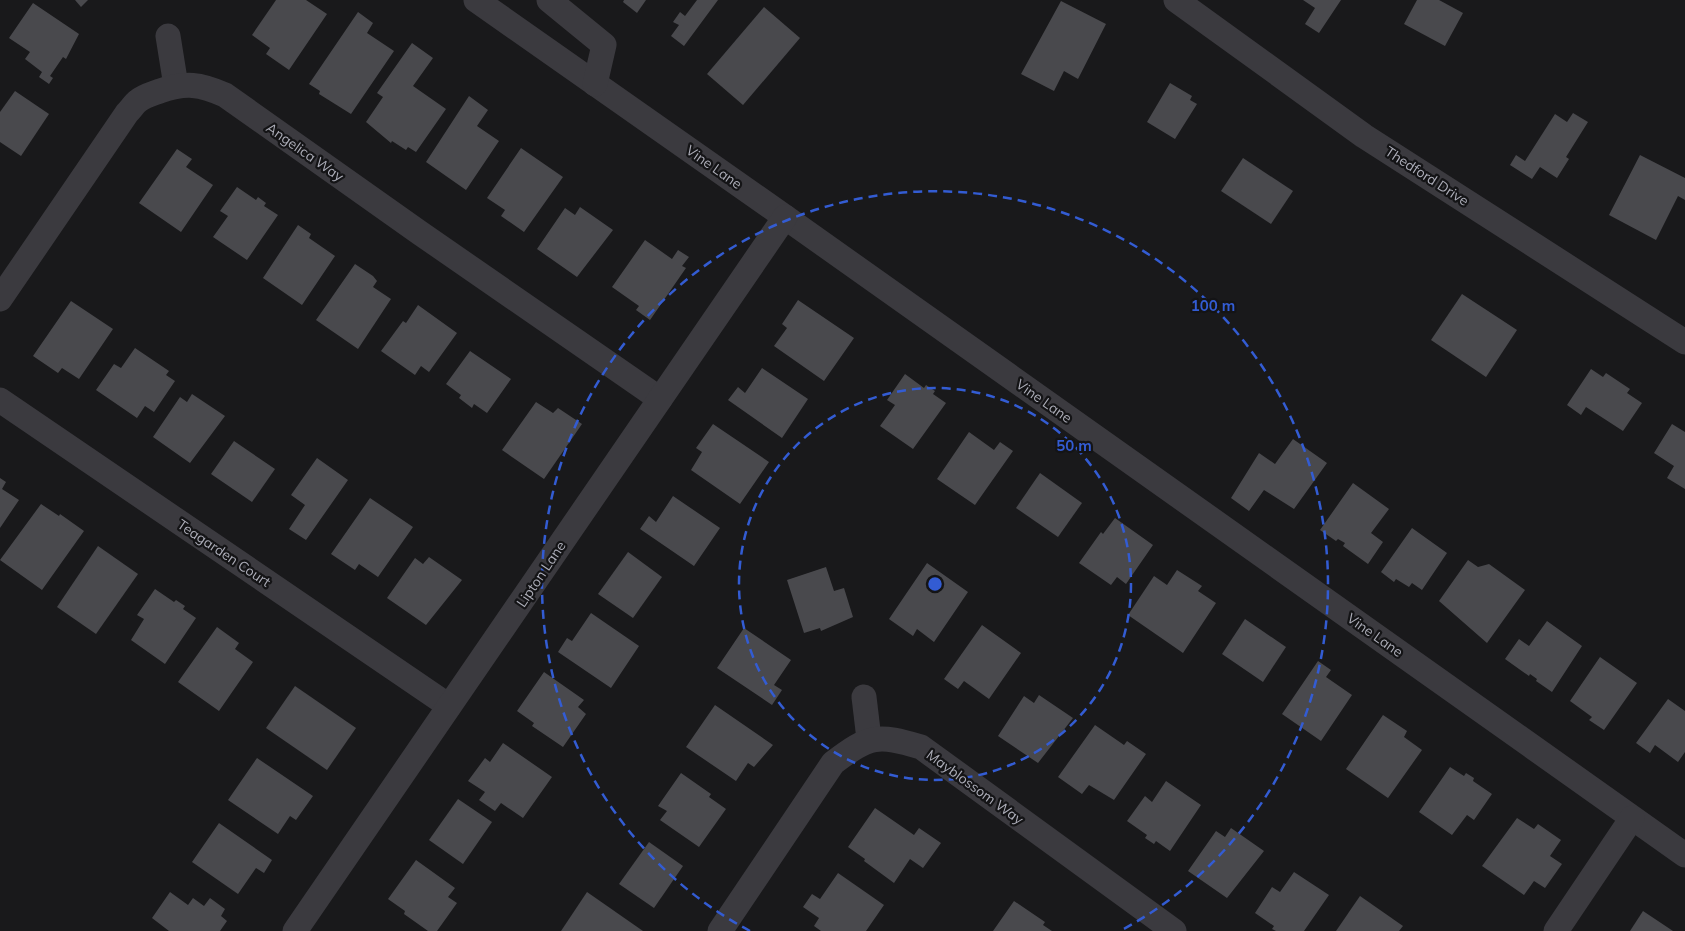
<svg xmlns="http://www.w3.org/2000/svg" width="1685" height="931" font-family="Mulish,sans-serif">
<rect width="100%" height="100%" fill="#19191b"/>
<g fill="#49494d">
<path d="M75,0H88L81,7Z"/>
<path d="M276,0H306L327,14L289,70L266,54L270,48L252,35Z"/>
<path d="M624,0H646L637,13L623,2Z"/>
<path d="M697,0H718L684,46L671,36L679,25L673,22L680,12L685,16Z"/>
<path d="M1303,0H1341L1319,33L1305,24L1315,8Z"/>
<path d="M1417,0H1439L1463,13L1445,46L1404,24Z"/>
<path d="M1061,1L1106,24L1078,79L1064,71L1054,91L1021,74Z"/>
<path d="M33,3L79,34L66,59L63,57L50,76L53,78L49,84L39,77L42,72L25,59L30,52L9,38Z"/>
<path d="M764,7L800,38L743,105L707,74Z"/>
<path d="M358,12L373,23L367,33L394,51L351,114L319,94L320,91L309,84Z"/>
<path d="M412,43L433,58L413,86L446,109L416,152L408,147L406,150L392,141L391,143L366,122L383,97L377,93Z"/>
<path d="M1170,83L1192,96L1190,100L1197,104L1175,139L1147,122Z"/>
<path d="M15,91L49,114L21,156L0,142V112Z"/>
<path d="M469,96L488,110L477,126L499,141L466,190L426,162Z"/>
<path d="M1573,113L1588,122L1566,157L1569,159L1557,178L1540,167L1532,179L1510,165L1516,155L1525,161L1555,114L1567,122Z"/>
<path d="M521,148L563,177L524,232L501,216L505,210L487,198Z"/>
<path d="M177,149L192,159L186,167L213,185L181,232L139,203Z"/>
<path d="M1640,155L1685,178V200L1678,196L1656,240L1609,215Z"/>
<path d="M1243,158L1293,191L1271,224L1221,191Z"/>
<path d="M237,187L256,200L258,197L266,203L264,206L278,215L247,260L213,237L228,216L220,211Z"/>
<path d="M580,207L613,230L577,277L537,249L565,208L575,215Z"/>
<path d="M298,225L311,234L309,238L335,256L302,305L263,278Z"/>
<path d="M645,240L672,259L678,250L689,257L682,266L686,268L650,320L636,310L639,306L612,287Z"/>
<path d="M355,264L373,276L377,281L373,287L391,299L358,349L316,320Z"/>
<path d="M1462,294L1517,330L1486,377L1431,340Z"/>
<path d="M798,300L854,338L824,381L774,346L787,328L782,324Z"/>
<path d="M71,301L113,329L79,379L62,368L58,373L33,356Z"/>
<path d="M418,305L457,333L429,372L421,366L415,375L381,351L403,321L406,323Z"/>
<path d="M135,348L169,371L166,375L175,381L154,412L145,406L137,418L96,390L114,364L121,368Z"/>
<path d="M470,351L511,379L487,413L474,404L472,408L459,398L461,395L446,384Z"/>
<path d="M762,368L808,399L782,438L728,400L738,387L745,393Z"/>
<path d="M1591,369L1603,377L1606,373L1630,389L1627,393L1642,403L1623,431L1586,407L1581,415L1567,405Z"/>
<path d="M905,374L924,388L926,385L935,391L933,394L946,403L913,449L880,426L895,405L887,400Z"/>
<path d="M192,394L225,416L190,463L153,437L180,397L187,402Z"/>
<path d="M536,402L553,413L558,408L582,424L544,479L502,450Z"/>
<path d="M713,424L769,462L740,504L691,470L702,452L696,448Z"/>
<path d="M1672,424L1685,432V489L1667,478L1674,466L1654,453Z"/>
<path d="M969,432L994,450L1000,442L1013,451L975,505L937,479Z"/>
<path d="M1293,439L1327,463L1294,509L1264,490L1249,511L1231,498L1259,453L1275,464Z"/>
<path d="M234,441L275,469L252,502L211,474Z"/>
<path d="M317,458L348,480L306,540L289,529L305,505L291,495Z"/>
<path d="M1040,473L1082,503L1058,537L1016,508Z"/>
<path d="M0,478L6,482L2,489L19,500L0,528Z"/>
<path d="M1353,483L1389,509L1371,533L1383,542L1368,564L1343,546L1345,543L1338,539L1336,541L1320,530Z"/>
<path d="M673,496L720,528L694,566L640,529L649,516L656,522Z"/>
<path d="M370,498L413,527L378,577L359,564L355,570L331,554Z"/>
<path d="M41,504L59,516L60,514L84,531L42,590L0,560Z"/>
<path d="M1115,518L1153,545L1126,584L1117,577L1111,585L1079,563L1101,532L1103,534Z"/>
<path d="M1412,528L1447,553L1422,590L1412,583L1409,587L1396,579L1394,582L1381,572Z"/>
<path d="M98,546L138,574L96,634L57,607Z"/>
<path d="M628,552L662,577L633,618L598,594Z"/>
<path d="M429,557L462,580L426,625L387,598L415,558L423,564Z"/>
<path d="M1468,560L1478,567L1489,564L1525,590L1487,643L1439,601Z"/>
<path d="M927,563L968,592L934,642L917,629L913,636L889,619Z"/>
<path d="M826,567L834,591L844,588L853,617L821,631L820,628L804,633L787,580Z"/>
<path d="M1177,570L1202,586L1198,591L1216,603L1183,653L1128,615L1154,576L1167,585Z"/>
<path d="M155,589L174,602L176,600L185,606L183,609L196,618L165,664L131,640L144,619L137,615Z"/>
<path d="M591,613L639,646L611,688L558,652L567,638L572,641Z"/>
<path d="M1245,619L1286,647L1263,682L1222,654Z"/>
<path d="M1547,621L1582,646L1552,692L1536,681L1537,679L1530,674L1529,676L1505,659L1519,639L1529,646Z"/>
<path d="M982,625L1021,653L989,699L964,681L958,689L944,679Z"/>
<path d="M217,627L239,643L235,649L253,662L219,711L178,682Z"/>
<path d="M744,628L791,660L774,685L782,690L772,705L717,668Z"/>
<path d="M1600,657L1637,683L1604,730L1589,720L1592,717L1570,701Z"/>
<path d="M1318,661L1331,670L1326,677L1352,695L1321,741L1282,714Z"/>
<path d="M544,672L584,700L578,707L586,714L563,747L532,726L534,723L517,711Z"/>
<path d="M295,686L356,728L327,770L266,728Z"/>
<path d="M1039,695L1073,718L1038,763L998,736L1024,696L1034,703Z"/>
<path d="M1668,699L1685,711V752L1678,762L1655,745L1650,753L1636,743Z"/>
<path d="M715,705L773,745L754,767L748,763L736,781L686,747Z"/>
<path d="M1383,715L1407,731L1404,737L1422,750L1388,798L1346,769Z"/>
<path d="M1095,725L1124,745L1127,741L1146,754L1114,800L1089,785L1082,794L1058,777Z"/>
<path d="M503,743L552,777L523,818L501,803L495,811L479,800L485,792L468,781L485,758L490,762Z"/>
<path d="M257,758L313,796L296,820L290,816L278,834L228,800Z"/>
<path d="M1450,767L1464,776L1466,773L1474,778L1473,781L1492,794L1474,820L1467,815L1452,835L1419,812Z"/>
<path d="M681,773L711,794L709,797L726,809L699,847L660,820L667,811L658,806Z"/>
<path d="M1166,781L1201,805L1170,851L1156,841L1154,844L1145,838L1147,835L1127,821L1145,796L1152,802Z"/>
<path d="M458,799L492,822L463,864L429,840Z"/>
<path d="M875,808L914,835L919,828L941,843L923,868L910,859L894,883L864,861L865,859L848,847Z"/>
<path d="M1517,818L1534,829L1538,824L1561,840L1550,856L1562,864L1545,888L1534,881L1524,895L1482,866Z"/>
<path d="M219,823L272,860L264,873L256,868L238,894L192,862Z"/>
<path d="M1231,828L1264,851L1227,898L1188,871L1216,831L1225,837Z"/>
<path d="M649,842L683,866L654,908L619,884Z"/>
<path d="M416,860L455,888L448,897L457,903L437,931H428L404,914L405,911L388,899Z"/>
<path d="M1294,872L1329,895L1304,931H1276L1272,929L1274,926L1255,913L1272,887L1280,892Z"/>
<path d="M838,873L884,905L866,931H821L814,926L819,918L803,907L812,894L820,899Z"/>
<path d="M170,892L188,905L193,898L204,906L210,898L225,909L221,916L227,921L220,931H169L152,918Z"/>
<path d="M587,892L643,931H561Z"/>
<path d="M1360,896L1403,926L1399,931H1336Z"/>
<path d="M1014,901L1045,922L1043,925L1052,931H993Z"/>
<path d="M1643,911L1673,931H1630Z"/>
</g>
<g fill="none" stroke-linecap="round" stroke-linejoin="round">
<g stroke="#3b3a3f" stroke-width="25">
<path d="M476,0L785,217L1685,855"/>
<path d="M549,0L604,45L595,84"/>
<path d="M1176,0L1364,136L1685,342"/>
<path d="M168,36L176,86"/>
<path d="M0,299L127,113C131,109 134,104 138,101C144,96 152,94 160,91C186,82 200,84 225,95L420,233L660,399"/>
<path d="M0,400L449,706"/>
<path d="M864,697L869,739"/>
<path d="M295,931L785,217"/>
<path d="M720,931L833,763C870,735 877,734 921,747L1174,931"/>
<path d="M1556,931L1632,818"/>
</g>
</g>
<g fill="none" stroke="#335cd3" stroke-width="2.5" stroke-dasharray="9 6">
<circle cx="935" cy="584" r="196"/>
<path d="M750 931A393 393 0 1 1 1120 931"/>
</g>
<g text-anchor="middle" stroke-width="4.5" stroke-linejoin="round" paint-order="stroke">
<g font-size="14" fill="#adaeb9" stroke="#141416">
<text transform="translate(305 152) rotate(35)" y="5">Angelica Way</text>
<text transform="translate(714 167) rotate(35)" y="5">Vine Lane</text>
<text transform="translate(1427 176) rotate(33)" y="5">Thedford Drive</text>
<text transform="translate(1044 401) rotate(35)" y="5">Vine Lane</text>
<text transform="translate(224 553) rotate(34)" y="5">Teagarden Court</text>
<text transform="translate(541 574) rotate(-56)" y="5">Lipton Lane</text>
<text transform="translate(1375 635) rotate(35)" y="5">Vine Lane</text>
<text transform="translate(975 787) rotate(36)" y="5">Mayblossom Way</text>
</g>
</g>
<circle cx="935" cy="584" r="8" fill="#335cd3" stroke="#141416" stroke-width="2.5"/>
<g font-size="15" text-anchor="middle" font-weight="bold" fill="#335cd3" stroke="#141416" stroke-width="4.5" stroke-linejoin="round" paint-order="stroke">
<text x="1213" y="311">100 m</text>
<text x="1074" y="451">50 m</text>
</g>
</svg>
